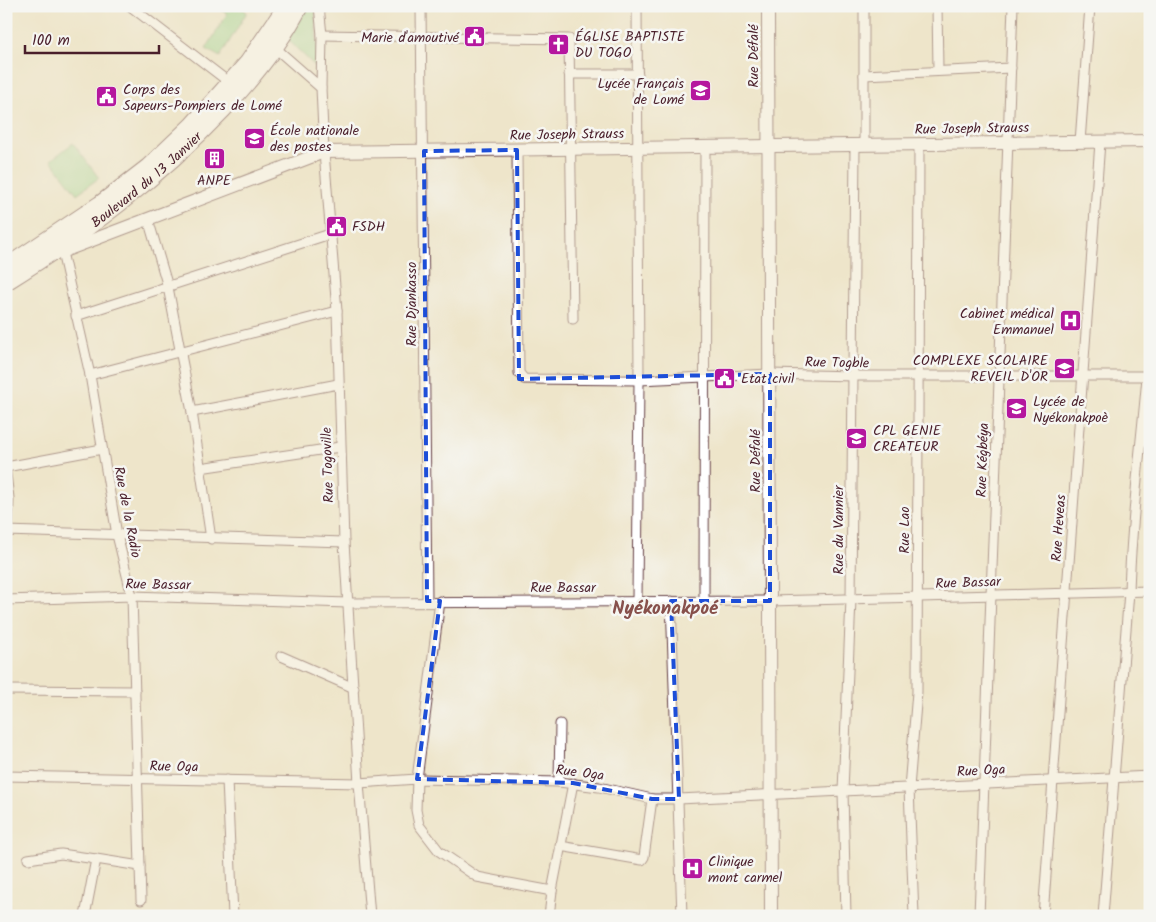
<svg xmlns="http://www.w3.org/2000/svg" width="1156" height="922" font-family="Kalam,sans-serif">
<rect width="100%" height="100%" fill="#f6f6f2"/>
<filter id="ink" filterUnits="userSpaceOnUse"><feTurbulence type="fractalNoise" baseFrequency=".02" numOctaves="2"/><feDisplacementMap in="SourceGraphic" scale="10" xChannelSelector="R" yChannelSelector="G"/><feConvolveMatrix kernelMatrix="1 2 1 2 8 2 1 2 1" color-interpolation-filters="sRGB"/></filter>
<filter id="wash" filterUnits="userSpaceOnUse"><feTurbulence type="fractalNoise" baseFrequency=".0096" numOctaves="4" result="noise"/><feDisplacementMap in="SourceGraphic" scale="20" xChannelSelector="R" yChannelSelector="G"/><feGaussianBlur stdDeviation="1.12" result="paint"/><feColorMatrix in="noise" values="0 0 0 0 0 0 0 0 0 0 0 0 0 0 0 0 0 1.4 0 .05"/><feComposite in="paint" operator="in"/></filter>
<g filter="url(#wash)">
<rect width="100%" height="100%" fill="#eee5ca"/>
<g fill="#91d087" stroke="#6e7859">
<path d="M216,6H239L247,12L220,57L206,49L227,14Z"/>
<path d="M308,6H315L318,69L287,39Z"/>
<path d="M73,143L99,178L77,194L51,160Z"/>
</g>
</g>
<g filter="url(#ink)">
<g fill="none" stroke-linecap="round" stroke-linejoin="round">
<defs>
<g id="street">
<path d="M130,6L230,83"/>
<path d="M319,6L322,35L321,88"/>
<path d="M421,6L427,601"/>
<path d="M937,6L938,70"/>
<path d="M322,35L569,39L573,319"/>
<path d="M272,45L321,88L324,152L337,311L344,542L359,783L370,916"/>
<path d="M569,74H638"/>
<path d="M864,75L1011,68"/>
<path d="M1080,142L1090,6"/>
<path d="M864,145V6"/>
<path d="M517,150L519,373L524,379L639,380L770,374L853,376H1150"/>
<path d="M148,219L168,287L192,412L211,539"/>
<path d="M62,252L90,375L117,535L132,596L141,900"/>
<path d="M76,316L330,234"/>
<path d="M90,375L337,311"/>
<path d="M192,412L338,384"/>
<path d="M6,467L102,449"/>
<path d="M200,468L340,447"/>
<path d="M6,474L9,498L8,531"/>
<path d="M6,531L344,542"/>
<path d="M6,600L132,596L348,603L770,601L1150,591"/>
<path d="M440,601L417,779L416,810L419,825L439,851L477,877L552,891"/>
<path d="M637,601L639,380L637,6"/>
<path d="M671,601L682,916"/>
<path d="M704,601L705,147"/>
<path d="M281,656L354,688"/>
<path d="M6,690L135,691"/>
<path d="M6,776L359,783L417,779L559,782L599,787L652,799H679L1150,776"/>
<path d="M227,780L233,916"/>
<path d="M559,782L560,724"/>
<path d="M560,846L642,860L644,857L652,799"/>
<path d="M28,859L61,854L96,859"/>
<path d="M85,916L96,859L140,866"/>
<path d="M549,916L552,891L573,783"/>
<path d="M846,916L843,791L851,599L855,145"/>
<path d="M914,916L909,788L917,692L919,144"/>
<path d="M979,916L1013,6"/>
<path d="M1043,916L1100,142"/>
<path d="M1103,916L1129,592C1131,520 1141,448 1147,377"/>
</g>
<g id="secondary">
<path d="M768,6L771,916"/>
<path d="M56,254L324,152L1150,141"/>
</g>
<g id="highway">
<path d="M6,267L100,204L148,167L192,125L248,62L286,6"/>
<path id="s1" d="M6,282C88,231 157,179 223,110C252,79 281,44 300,6"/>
</g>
</defs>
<use href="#street" stroke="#633d43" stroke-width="11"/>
<use href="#secondary" stroke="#633d43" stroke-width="14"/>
<use href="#highway" stroke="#633d43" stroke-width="18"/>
<use href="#street" stroke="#fff" stroke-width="9"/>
<use href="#secondary" stroke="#fff" stroke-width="12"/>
<use href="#highway" stroke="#fff" stroke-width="16"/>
</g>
</g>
<path d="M0 0H1156V922H0ZM517,150L519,379L770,374V601H671L679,799H652L573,783L417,779L440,601H427L424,151Z" fill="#eee5ca" fill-opacity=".55" fill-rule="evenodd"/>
<path fill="none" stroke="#1d4ed8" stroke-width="4" stroke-dasharray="10 6" stroke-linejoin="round" d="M517,150L519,379L770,374V601H671L679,799H652L573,783L417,779L440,601H427L424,151Z"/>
<defs>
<symbol id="civic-square" viewBox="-11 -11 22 22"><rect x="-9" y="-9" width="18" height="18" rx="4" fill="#b5179e" stroke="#f6f6f2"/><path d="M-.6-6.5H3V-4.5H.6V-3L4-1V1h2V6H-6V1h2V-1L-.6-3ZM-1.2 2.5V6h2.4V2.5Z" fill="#fff"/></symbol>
<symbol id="church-square" viewBox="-11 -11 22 22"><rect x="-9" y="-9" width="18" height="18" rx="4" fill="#b5179e" stroke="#f6f6f2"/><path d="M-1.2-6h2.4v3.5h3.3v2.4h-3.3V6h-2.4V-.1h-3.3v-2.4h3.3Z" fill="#fff"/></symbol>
<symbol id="school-square" viewBox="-11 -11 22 22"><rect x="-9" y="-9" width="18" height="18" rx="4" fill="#b5179e" stroke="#f6f6f2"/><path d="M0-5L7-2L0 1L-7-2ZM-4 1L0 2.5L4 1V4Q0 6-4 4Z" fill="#fff"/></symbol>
<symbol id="building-square" viewBox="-11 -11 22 22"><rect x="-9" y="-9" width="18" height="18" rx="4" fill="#b5179e" stroke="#f6f6f2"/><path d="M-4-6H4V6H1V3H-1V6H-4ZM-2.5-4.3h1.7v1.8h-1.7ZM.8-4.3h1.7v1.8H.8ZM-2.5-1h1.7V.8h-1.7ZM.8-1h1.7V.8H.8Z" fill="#fff"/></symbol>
<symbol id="hospital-square" viewBox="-11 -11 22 22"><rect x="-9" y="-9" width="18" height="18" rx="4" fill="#b5179e" stroke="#f6f6f2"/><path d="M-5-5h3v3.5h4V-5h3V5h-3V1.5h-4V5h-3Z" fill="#fff"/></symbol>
</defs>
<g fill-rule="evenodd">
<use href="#civic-square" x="462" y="24" width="25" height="25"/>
<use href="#church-square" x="546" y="32" width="25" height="25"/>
<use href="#school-square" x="688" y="78" width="25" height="25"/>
<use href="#civic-square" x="94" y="84" width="25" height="25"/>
<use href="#school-square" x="242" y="126" width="25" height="25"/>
<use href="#building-square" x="202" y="146" width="25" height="25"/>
<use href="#civic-square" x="324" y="214" width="25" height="25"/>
<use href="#hospital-square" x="1058" y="308" width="25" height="25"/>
<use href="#school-square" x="1052" y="356" width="25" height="25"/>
<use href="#civic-square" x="712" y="366" width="25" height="25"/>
<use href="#school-square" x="1004" y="396" width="25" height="25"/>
<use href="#school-square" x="844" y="426" width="25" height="25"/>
<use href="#hospital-square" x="680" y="856" width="25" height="25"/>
</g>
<g text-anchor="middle" stroke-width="5" stroke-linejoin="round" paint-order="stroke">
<g font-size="14" fill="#4a1f2b" stroke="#f6f6f2" text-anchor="start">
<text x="575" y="41">ÉGLISE BAPTISTE<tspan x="575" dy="16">DU TOGO</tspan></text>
<text x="459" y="42" text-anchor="end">Marie d'amoutivé</text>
<text x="684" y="88" text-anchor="end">Lycée Français<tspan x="684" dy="16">de Lomé</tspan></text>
<text x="123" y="94">Corps des<tspan x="123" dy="16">Sapeurs-Pompiers de Lomé</tspan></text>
<text x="270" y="135">École nationale<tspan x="270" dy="16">des postes</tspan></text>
<text x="214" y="185" text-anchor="middle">ANPE</text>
<text x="352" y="231">FSDH</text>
<text x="1054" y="318" text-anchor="end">Cabinet médical<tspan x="1054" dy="16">Emmanuel</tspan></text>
<text x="1048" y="365" text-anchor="end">COMPLEXE SCOLAIRE<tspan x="1048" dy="16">REVEIL D'OR</tspan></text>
<text x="741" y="383">Etat civil</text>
<text x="1033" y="406">Lycée de<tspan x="1033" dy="16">Nyékonakpoè</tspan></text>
<text x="873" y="435">CPL GENIE<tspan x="873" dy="16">CREATEUR</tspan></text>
<text x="708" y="866">Clinique<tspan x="708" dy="16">mont carmel</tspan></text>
</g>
<g font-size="14" fill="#4a1f2b" stroke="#f6f6f2">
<text transform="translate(753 56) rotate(-90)" y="5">Rue Défalé</text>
<text transform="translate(972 128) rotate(-1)" y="5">Rue Joseph Strauss</text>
<text transform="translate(567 134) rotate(-1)" y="5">Rue Joseph Strauss</text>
<text dy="5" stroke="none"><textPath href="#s1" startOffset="174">Boulevard du 13 Janvier</textPath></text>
<text transform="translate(411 304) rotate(-90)" y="5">Rue Djankasso</text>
<text transform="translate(837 362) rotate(1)" y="5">Rue Togble</text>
<text transform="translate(982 460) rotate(-88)" y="5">Rue Kégbéya</text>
<text transform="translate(755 461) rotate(-90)" y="5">Rue Défalé</text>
<text transform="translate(327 465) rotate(-92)" y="5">Rue Togoville</text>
<text transform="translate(128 512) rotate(79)" y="5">Rue de la Radio</text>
<text transform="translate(1058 528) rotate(-86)" y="5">Rue Heveas</text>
<text transform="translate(838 530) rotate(-90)" y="5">Rue du Vannier</text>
<text transform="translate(904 530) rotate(-90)" y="5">Rue Lao</text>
<text transform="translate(968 582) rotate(-2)" y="5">Rue Bassar</text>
<text transform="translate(158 584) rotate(1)" y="5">Rue Bassar</text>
<text x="563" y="592">Rue Bassar</text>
<text transform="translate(174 766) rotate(1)" y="5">Rue Oga</text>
<text transform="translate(981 770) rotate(-3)" y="5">Rue Oga</text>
<text transform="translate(580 772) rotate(7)" y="5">Rue Oga</text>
</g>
<g font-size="19" font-weight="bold" fill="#87504b" stroke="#f6f6f2">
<text x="665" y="614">Nyékonakpoé</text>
</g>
</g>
<rect width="1156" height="922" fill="none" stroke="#f6f6f2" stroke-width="25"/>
<path d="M25 45v8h134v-8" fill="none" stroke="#4a1f2b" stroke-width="2.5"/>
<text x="32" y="45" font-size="15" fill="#4a1f2b" stroke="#f6f6f2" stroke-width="4" paint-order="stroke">100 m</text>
</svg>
